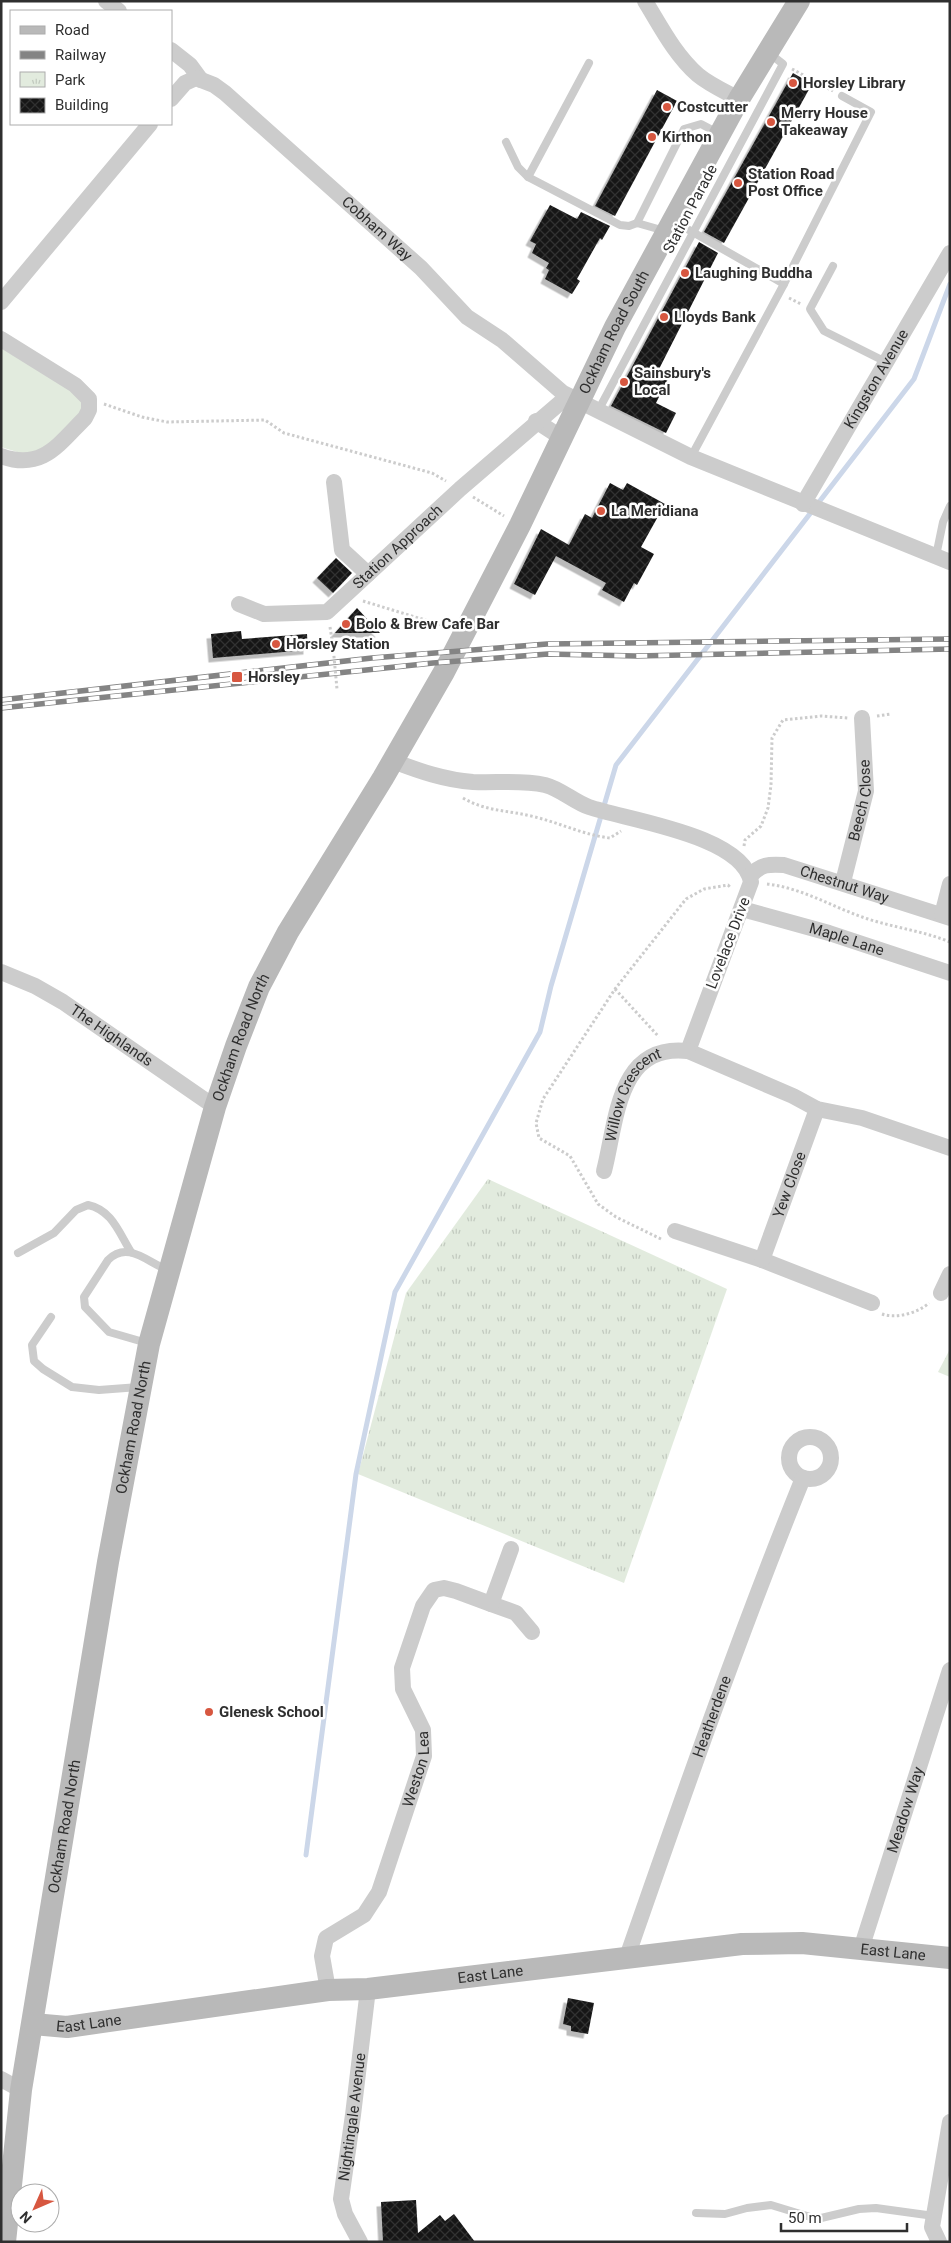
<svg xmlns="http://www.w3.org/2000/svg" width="951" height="2243" font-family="Roboto,sans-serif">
<defs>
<pattern id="forest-firs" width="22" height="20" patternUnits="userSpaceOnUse" patternTransform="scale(1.25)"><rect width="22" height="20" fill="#e2ebde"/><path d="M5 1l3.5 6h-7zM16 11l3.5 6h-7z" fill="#c2cabf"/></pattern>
<pattern id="park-tufts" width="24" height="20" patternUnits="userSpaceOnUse" patternTransform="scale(1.25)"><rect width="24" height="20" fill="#e2ebde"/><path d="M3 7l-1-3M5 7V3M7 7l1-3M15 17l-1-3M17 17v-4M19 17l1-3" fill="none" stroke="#c2cabf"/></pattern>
<pattern id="building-cross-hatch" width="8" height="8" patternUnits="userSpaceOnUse" patternTransform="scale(1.25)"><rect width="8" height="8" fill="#161616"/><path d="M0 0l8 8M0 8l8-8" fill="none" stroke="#303030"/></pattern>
<filter id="shadow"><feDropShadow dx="-4.5" dy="4.5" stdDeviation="0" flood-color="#0004"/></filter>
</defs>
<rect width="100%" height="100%" fill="#fff"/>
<path fill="#e2ebde" d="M1,348L82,396V413L64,434L30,456L1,447Z"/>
<path fill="url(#forest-firs)" d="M950,1349V1377L938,1372Z"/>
<path fill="url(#park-tufts)" d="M488,1179L727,1289L624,1583L358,1474L406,1293Z"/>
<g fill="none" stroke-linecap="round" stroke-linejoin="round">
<path stroke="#ccd7e9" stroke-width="5" d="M306,1855L356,1474L395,1292L540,1032L551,986L616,765L914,379L950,284"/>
</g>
<g fill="url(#building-cross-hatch)" filter="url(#shadow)">
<path d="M793,73L812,84L724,243L704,232Z"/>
<path d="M657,90L677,101L615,216L595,206Z"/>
<path d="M550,205L577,219L581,212L610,226L602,240L600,238L577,279L580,281L572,294L545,279L549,270L546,268L549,263L532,253L536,244L530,241Z"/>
<path d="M699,242L718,253L657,373L668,379L656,403L676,413L666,433L611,406Z"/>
<path d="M610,483L623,490L627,483L665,504L641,547L654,554L637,585L634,583L624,602L602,590L606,583L556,556L535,595L514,584L541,529L569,545L585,514L592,518Z"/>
<path d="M336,558L352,573L333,593L317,578Z"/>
<path d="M357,608L380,633H335Z"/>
<path d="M241,631L242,639L307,634L308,650L213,658L211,634Z"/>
<path d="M568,1998L594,2003L588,2034L571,2031V2026L563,2024Z"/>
<path d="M416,2200L418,2233L440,2215L445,2221L454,2214L475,2242H383L381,2202Z"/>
</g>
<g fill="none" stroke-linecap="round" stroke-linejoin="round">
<g stroke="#ccc" stroke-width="3" stroke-dasharray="2.5 2.5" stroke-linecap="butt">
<path d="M792,69L833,91"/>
<path d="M789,298L801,304"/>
<path d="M104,404L142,417L167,422L265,420L284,433L432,473L446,481"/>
<path d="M473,497L504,516"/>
<path d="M363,601L448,627"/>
<path d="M330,627L333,646"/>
<path d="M877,716L891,714"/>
<path d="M463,798C487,812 509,810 535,817C560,823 584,835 610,838L621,831"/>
<path d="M744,846L745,840L761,826L768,808L771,785L772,738L783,720L821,716L848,718"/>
<path d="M767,884C803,888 834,908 868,919C896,928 923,931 950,942"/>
<path d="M615,989L659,1037"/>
<path d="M661,1239L616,1217L598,1204L570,1156L539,1138L536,1123L543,1099L615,989L686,899L704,889L728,885L731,888"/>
<path d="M882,1314C896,1319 918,1313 929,1303"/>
</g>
<g stroke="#ccc" stroke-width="8">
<path d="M506,142L518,167L528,177L620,225L629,226L637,223L665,231"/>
<path d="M528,177L589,63"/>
<path d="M675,222L784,284"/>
<path d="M637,223L684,129L701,124L718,133"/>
<path d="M833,266L810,309L824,331L886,362"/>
<path d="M598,411L783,64L769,53"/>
<path d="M691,457L784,284L871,112L842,96"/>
<path d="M936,556L943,522L950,506"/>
<path d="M18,1253L54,1233L76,1210L88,1205C112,1210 119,1233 131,1252"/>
<path d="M51,1317L32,1345L34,1361L43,1369L72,1387L99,1390L139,1387"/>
<path d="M147,1343L109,1332L85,1307L84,1297L108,1260C128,1240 148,1263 168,1270"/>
<path d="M696,2213L725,2214L747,2208L771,2205L817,2219L859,2209L876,2208L934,2216"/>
</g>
<g stroke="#ccc" stroke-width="16">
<path d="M106,1L119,11"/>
<path d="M645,1C661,27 675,55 698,75C710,85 726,92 739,99"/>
<path d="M171,50L190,65L201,80"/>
<path id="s1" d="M171,99L185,83L196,78L214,85L225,93L421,268L467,317L502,340L563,393L691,457L950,562"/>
<path d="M1,302L150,124"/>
<path d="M1,339L75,385L89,399V410L85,418C58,445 42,471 1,456"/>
<path d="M536,421L562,438"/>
<path d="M334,482L342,550L368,574"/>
<path id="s2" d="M803,504L950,253"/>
<path id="s3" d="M239,604L264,614L327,612L460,489L568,396"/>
<path d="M393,761C419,771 445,780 473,782C497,783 521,780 545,785C561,789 574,802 589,807C627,820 743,835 751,882L688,1051L793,1096L817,1109L862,1118L950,1148"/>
<path id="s4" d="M750,876C761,864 769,864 784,865L950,918"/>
<path id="s5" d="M843,882L866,791L862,718"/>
<path id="s6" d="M742,909L829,933L950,973"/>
<path d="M942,915L950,884"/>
<path id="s7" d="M1,972L35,986L63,1002L215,1107"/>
<path id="s8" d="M604,1171C617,1121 617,1043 688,1051"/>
<path d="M675,1231L762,1260L872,1303"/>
<path id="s9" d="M762,1260L817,1109"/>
<path d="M941,1293L950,1274"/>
<circle cx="810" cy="1458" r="21"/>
<path d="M491,1604L516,1613L532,1632"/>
<path id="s10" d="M861,1949L950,1670"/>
<path id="s11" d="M627,1957C683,1796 739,1636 803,1478"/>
<path id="s12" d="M328,1990L322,1956L326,1938L364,1915L379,1892L424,1756L423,1730L403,1689L402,1668L423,1606L434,1590L444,1588L456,1591L491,1604L511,1549"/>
<path d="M1,2079L21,2090"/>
<path id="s13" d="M360,2242L345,2214L341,2199L353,2115L368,1989"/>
<path d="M939,2242L932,2227L950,2122"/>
</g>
<g stroke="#b9b9b9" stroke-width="22">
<path id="s14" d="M33,2024L67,2027L328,1990L368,1989L742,1944L802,1943L950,1958"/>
<path id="s15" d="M5,2242L21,2090L108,1562L149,1344L215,1107L236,1046L259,987L288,932L383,778L444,672L520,525L615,327L739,99L799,1"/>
</g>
<defs>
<g id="rail">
<path d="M1,700L372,658L547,644L950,639"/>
<path d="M1,708L433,663L548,654L636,656L950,649"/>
</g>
</defs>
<use href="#rail" stroke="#848484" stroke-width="5.5"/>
<use href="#rail" stroke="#fff" stroke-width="4" stroke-dasharray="11" stroke-linecap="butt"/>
<path stroke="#ccc" stroke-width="3" stroke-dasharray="2.5 2.5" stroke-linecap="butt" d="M333,646L337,689"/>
</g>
<g fill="#d75740" stroke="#fff" stroke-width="2">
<circle cx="793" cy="83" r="5"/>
<circle cx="667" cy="107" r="5"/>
<circle cx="771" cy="122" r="5"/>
<circle cx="652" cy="137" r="5"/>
<circle cx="738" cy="183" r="5"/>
<circle cx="685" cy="273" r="5"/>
<circle cx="664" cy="317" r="5"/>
<circle cx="624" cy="382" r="5"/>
<circle cx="601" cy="511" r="5"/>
<circle cx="346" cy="624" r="5"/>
<circle cx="276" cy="644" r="5"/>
<rect x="231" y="671" width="12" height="12" rx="2.5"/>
<circle cx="209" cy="1712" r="5"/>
</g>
<g text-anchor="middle" stroke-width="5" stroke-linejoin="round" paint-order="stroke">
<g font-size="15" font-weight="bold" fill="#2f2f2f" stroke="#fff" text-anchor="start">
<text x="803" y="88">Horsley Library</text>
<text x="677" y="112">Costcutter</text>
<text x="781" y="118">Merry House<tspan x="781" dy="17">Takeaway</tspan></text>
<text x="662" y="142">Kirthon</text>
<text x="748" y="179">Station Road<tspan x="748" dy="17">Post Office</tspan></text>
<text x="695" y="278">Laughing Buddha</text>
<text x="674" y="322">Lloyds Bank</text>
<text x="634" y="378">Sainsbury's<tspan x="634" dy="17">Local</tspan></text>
<text x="611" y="516">La Meridiana</text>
<text x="356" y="629">Bolo &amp; Brew Cafe Bar</text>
<text x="286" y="649">Horsley Station</text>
<text x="248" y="682">Horsley</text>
<text x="219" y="1717">Glenesk School</text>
</g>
<g font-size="15" fill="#2f2f2f" stroke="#fff">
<text transform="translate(690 209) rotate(-62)" y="5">Station Parade</text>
<text dy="5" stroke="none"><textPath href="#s1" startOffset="270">Cobham Way</textPath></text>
<text dy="5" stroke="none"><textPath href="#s15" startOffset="2029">Ockham Road South</textPath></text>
<text dy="5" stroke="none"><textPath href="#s2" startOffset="145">Kingston Avenue</textPath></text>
<text dy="5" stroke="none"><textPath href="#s3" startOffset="186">Station Approach</textPath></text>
<text dy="5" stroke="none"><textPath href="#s5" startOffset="84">Beech Close</textPath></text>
<text dy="5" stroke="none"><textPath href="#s4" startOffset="101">Chestnut Way</textPath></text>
<text dy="5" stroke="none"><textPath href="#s6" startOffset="109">Maple Lane</textPath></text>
<text transform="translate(728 943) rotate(-69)" y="5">Lovelace Drive</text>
<text dy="5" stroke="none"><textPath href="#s7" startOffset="128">The Highlands</textPath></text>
<text dy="5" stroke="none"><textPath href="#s15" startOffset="1230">Ockham Road North</textPath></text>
<text dy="5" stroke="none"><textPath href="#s8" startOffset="84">Willow Crescent</textPath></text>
<text dy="5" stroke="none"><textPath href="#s9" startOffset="80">Yew Close</textPath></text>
<text dy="5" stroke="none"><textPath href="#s15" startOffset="825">Ockham Road North</textPath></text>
<text dy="5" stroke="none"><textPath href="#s11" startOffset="255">Heatherdene</textPath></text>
<text dy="5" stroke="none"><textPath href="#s12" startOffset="254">Weston Lea</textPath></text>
<text dy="5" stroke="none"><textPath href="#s10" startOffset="146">Meadow Way</textPath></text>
<text dy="5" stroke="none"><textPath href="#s15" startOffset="420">Ockham Road North</textPath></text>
<text dy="5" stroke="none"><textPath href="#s14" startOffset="866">East Lane</textPath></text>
<text dy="5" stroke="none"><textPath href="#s14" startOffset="461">East Lane</textPath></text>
<text dy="5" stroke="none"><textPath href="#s14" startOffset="56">East Lane</textPath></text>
<text dy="5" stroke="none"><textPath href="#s13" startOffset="130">Nightingale Avenue</textPath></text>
</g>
</g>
<rect width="951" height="2243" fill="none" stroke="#2f2f2f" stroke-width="5"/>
<rect x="10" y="10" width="162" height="115" fill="#ffffff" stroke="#acacac"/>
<rect x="20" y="26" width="25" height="8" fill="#b9b9b9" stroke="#acacac"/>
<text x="55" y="35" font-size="15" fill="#2f2f2f">Road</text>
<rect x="20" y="51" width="25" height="8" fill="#848484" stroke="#acacac"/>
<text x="55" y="60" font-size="15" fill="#2f2f2f">Railway</text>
<rect x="20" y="72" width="25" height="15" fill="url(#park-tufts)" stroke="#acacac"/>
<text x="55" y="85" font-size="15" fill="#2f2f2f">Park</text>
<rect x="20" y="98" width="25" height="15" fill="url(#building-cross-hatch)" stroke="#acacac"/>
<text x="55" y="110" font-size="15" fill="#2f2f2f">Building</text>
<g transform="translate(35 2208) rotate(225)"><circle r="24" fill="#ffffff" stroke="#acacac"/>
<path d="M0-4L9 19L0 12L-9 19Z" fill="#d75740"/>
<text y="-8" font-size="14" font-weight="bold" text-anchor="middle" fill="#2f2f2f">N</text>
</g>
<path d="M781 2223v8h126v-8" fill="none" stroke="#2f2f2f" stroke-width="2.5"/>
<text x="788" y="2223" font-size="15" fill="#2f2f2f" stroke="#ffffff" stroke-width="4" paint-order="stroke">50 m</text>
</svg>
